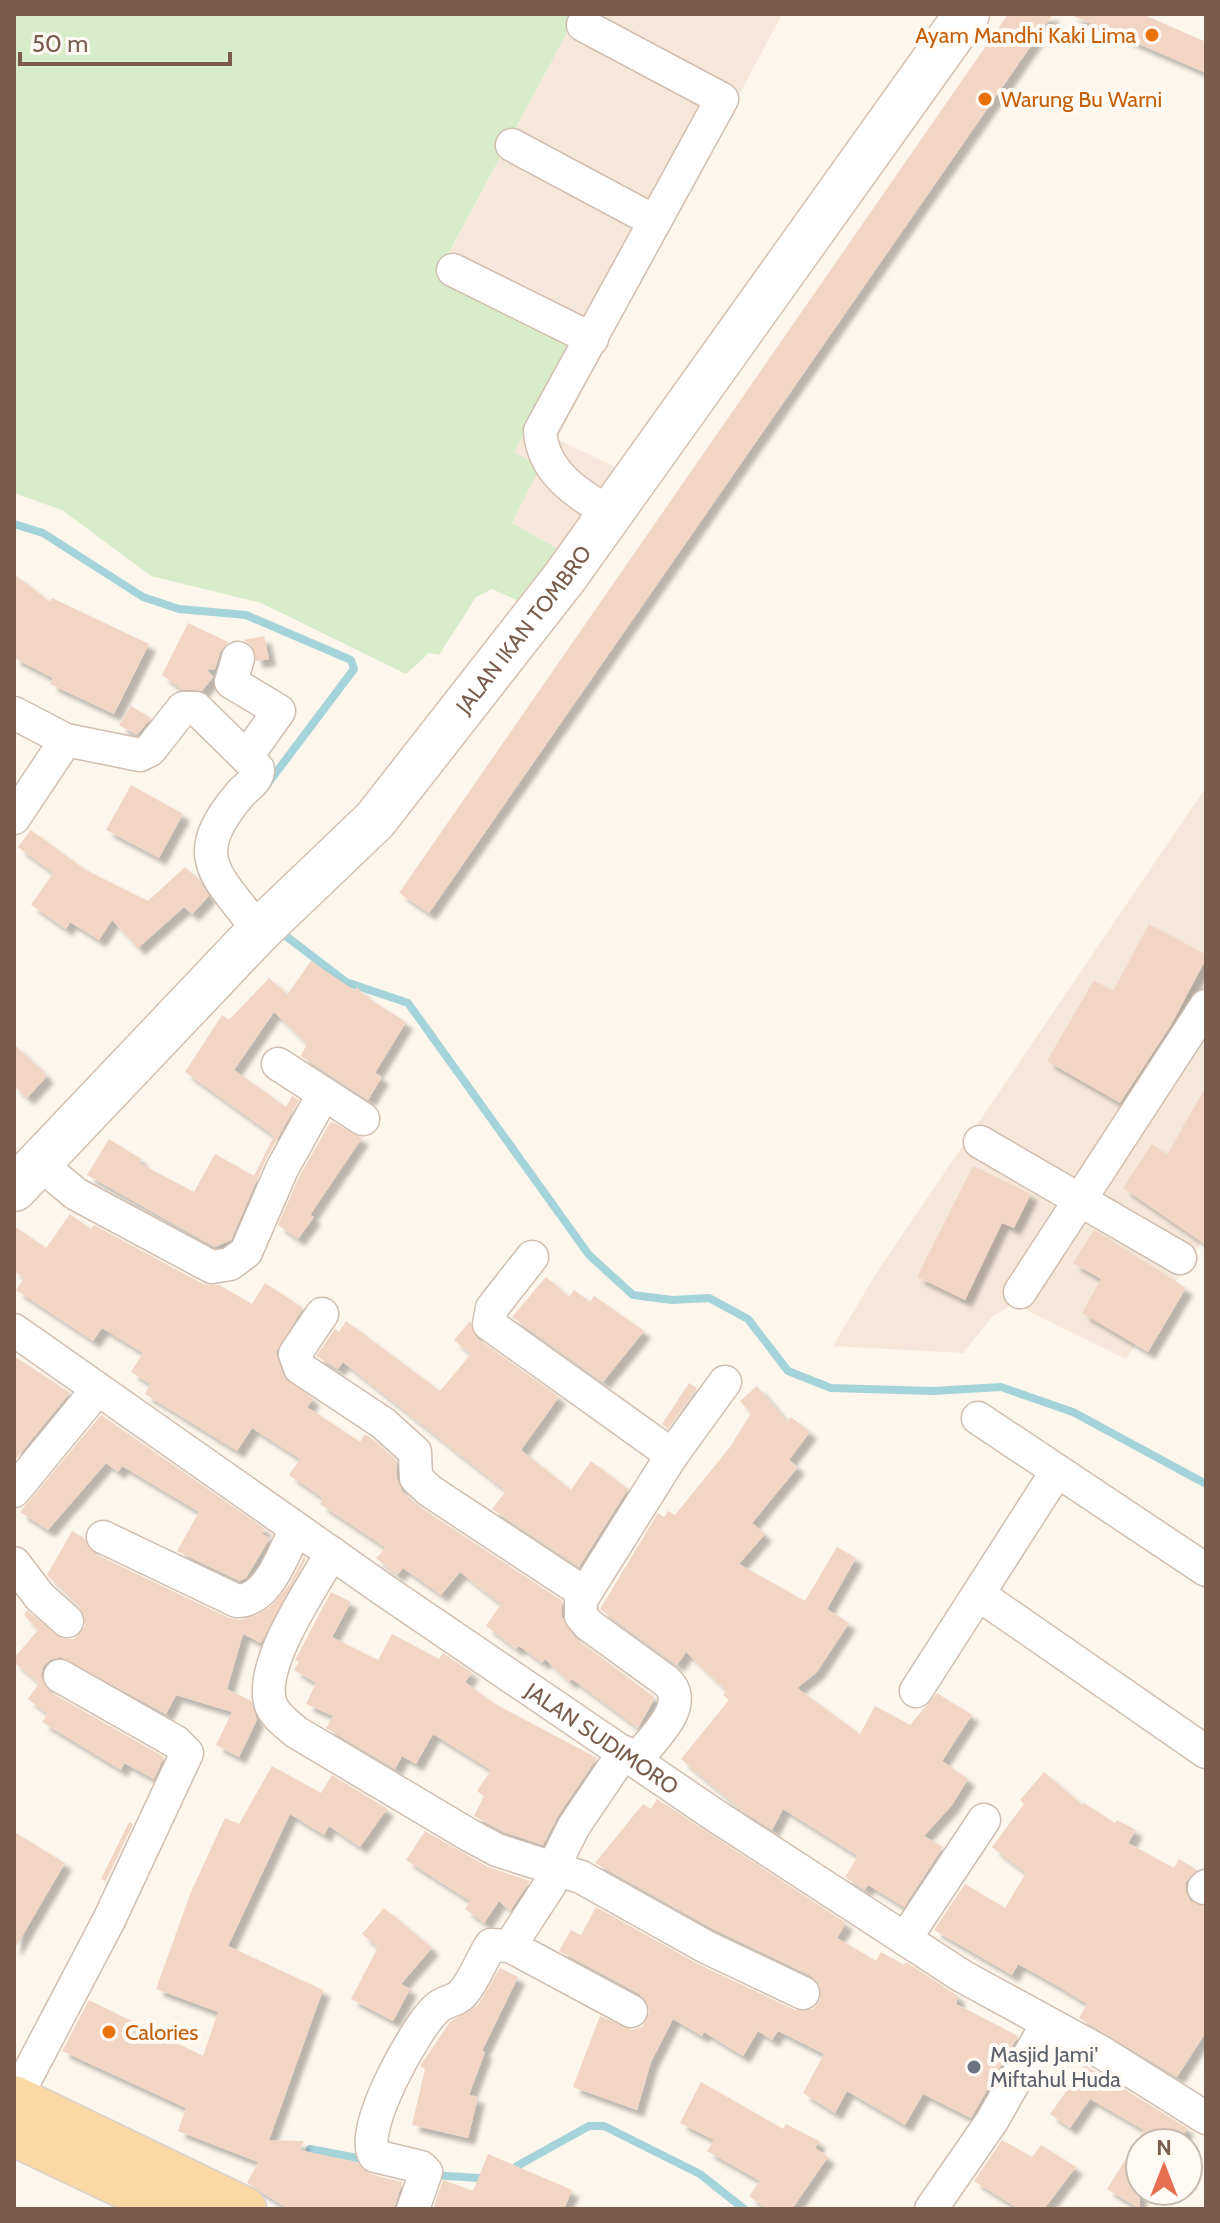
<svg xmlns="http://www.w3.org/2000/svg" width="1220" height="2223" font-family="Cabin,sans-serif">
<defs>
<filter id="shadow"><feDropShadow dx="7" dy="7" stdDeviation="2" flood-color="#0004"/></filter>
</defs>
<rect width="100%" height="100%" fill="#fdf6ec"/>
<g fill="#f5e8da">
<path d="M577,14H782L557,439L619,469L567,554L512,523L539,468L514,452L436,278Z"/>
<path d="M1206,787V1234L1126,1359L1014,1304L993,1316L963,1353L833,1346L875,1275Z"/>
</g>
<path fill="#d8ecc9" d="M14,14H577L436,277L572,347L514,452L540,467L512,523L567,554L529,606L492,589L476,597L439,655L429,653L406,674L261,603L151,576L62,510L14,493Z"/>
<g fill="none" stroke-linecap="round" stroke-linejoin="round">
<g stroke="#a5d3da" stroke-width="8">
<path d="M14,524L43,533L143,597L179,609L246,615L351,660L354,669L266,786"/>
<path d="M278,930L346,982L408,1003L589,1255L633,1295L672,1300L709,1298L748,1319L788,1371L831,1388L933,1391L1001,1387L1073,1412L1206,1484"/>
<path d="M310,2149L368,2160"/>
<path d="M517,2166L589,2126H604L700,2174L744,2209"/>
<path d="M431,2175L479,2178"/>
</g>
</g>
<g fill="#f3d5c3" filter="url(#shadow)">
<path d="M1008,14H1053L429,913L399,893Z"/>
<path d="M1069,14H1142L1206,42V73Z"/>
<path d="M14,574L50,602L52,598L149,644L114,714L50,684L53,678L14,658Z"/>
<path d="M188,623L228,642L220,652L215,669L207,670L213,677L202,691L181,689L162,675Z"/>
<path d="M264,636L269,659L256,661L252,646L244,640Z"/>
<path d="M131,706L151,718L137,735L119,725Z"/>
<path d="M131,785L183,814L159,858L106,830Z"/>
<path d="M31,830L84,869L148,901L185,867L199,880L209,896L192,914L184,907L138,948L112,920L99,940L70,922L66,929L31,905L53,873L18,847Z"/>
<path d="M1149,924L1206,955V959L1171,1025L1120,1103L1047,1061L1094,980L1113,991Z"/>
<path d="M311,961L354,990L357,987L369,999L406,1022L375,1073L382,1077L368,1100L301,1056L307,1044L274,1012L234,1070L286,1107L292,1096L299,1100L265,1161L231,1240L215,1247L87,1175L109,1139L141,1159L139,1163L194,1192L215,1154L254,1176L274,1136L185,1072L222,1015L229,1020L269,978L287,995Z"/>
<path d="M14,1044L47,1076L27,1098L14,1086Z"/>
<path d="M1206,1086V1245L1123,1188L1152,1144L1167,1155Z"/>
<path d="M331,1121L362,1138L310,1215L314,1217L298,1239L278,1225L299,1177Z"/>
<path d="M973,1166L1031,1194L1014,1228L1002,1223L965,1300L917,1277Z"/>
<path d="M70,1214L91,1229L94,1225L203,1284L219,1285L252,1304L265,1283L303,1308L276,1352L283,1375L313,1399L307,1407L360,1442L365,1434L371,1438L396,1461L397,1479L402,1491L417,1505L562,1601V1617L575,1638L655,1698L638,1728L572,1679L569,1682L545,1659L542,1663L519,1646L516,1649L486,1626L501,1604L460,1572L441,1595L403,1568L397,1575L376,1558L386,1548L320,1504L323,1498L289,1475L300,1459L252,1428L237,1451L145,1394L150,1384L131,1372L143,1353L102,1328L93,1341L16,1290L24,1278L14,1271V1226L46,1248Z"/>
<path d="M1094,1230L1186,1288L1148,1352L1082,1313L1101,1279L1073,1263Z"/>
<path d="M546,1277L569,1297L574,1290L590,1302L594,1296L644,1331L603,1382L512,1317Z"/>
<path d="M346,1321L440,1391L471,1354L454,1340L470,1321L478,1339L559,1397L521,1450L571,1490L591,1461L628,1489L579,1567L492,1509L506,1491L343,1362L338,1369L316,1356L335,1329L339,1332Z"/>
<path d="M14,1356L70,1393L14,1461Z"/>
<path d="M689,1383L697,1388L668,1429L662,1424Z"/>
<path d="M757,1386L787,1422L791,1417L810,1432L789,1460L798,1467L752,1523L765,1534L739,1564L805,1601L837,1547L856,1558L827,1609L849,1623L817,1672L797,1688L860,1734L875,1706L910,1725L937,1693L972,1715L942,1761L968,1779L952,1805L924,1836L943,1847L904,1907L868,1885L865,1890L845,1877L858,1856L783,1809L772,1830L744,1812L681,1759L729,1700L723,1695L727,1691L686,1652L677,1665L600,1609L658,1513L664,1517L668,1511L675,1515L730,1447L751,1413L740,1401Z"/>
<path d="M101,1415L265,1529L262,1534L270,1538L246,1578L240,1581L177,1551L199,1512L122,1466L118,1472L106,1463L48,1530L20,1512Z"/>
<path d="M72,1531L84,1538L95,1554L229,1618L240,1620L257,1615L271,1606L289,1585L304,1557L306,1559L261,1643L243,1634L227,1689L251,1701L257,1720L239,1757L216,1745L232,1712L176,1695L166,1714L61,1657L50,1660L43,1667L41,1677L50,1692L164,1757L154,1779L124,1763L121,1770L42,1722L48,1714L28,1699L39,1683L14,1662V1658L38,1630L24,1615L27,1610L62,1639H74L85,1626L80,1607L47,1575Z"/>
<path d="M331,1592L351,1602L332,1637L378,1660L392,1634L439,1659L443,1653L472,1673L465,1682L493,1703L597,1758L558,1816L543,1845L504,1832L474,1816L484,1796L477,1791L491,1770L433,1734L416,1764L402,1756L395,1769L326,1728L333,1716L306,1704L316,1683L294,1670L299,1662L295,1660Z"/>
<path d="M272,1766L321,1793L332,1775L387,1809L360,1847L329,1826L324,1835L290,1814L228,1946L323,1990L269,2140L304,2141L300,2150L357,2162L370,2174L402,2182L394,2209H288L247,2183L258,2162L178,2131L186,2108L62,2051L89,2000L203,2056L218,2012L156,1989L191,1892L225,1818L239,1824Z"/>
<path d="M1044,1772L1082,1805L1084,1803L1115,1823L1117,1820L1136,1830L1128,1843L1174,1868L1179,1859L1197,1870L1186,1882V1892L1191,1902L1206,1906V2032L1177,2077L1079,2018L1087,2004L1056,1985L1018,1964L1012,1975L934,1930L965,1884L1005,1908L1026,1873L992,1847L1024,1804L1020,1800Z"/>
<path d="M657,1799L846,1923L837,1938L876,1961L881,1952L904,1965L906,1962L958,1996L956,2004L1018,2036L971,2118L923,2094L905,2125L847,2091L835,2113L803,2093L824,2054L778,2031L772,2040L758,2031L743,2056L704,2032L702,2036L673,2019L651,2062L637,2110L573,2087L600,2016L632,2030L642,2027L650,2011L640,1994L559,1951L571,1930L581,1935L596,1907L698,1964L795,2010L813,2009L820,2000L819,1983L811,1976L715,1930L595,1863L643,1804L651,1809Z"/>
<path d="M129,1822L133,1824L106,1881L101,1879Z"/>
<path d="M425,1831L488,1867L530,1881L510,1911L499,1901L484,1923L465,1909L470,1901L406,1860Z"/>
<path d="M14,1832L65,1863L14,1950Z"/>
<path d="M384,1908L432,1948L401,1984L410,1989L393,2021L351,1999L378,1947L362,1934Z"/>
<path d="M500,1968L518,1977L482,2051L485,2052L469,2095L478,2097L468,2138L412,2125L425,2069L420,2066L450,2022L478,2005Z"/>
<path d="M1085,2065L1187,2128L1179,2143H1140V2209L1107,2189L1144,2130L1090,2099L1070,2128L1050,2114Z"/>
<path d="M701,2082L783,2129L786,2124L819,2141L815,2148L828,2157L792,2209H767L749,2196L760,2181L707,2151L714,2140L680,2123Z"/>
<path d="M1002,2140L1032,2157L1041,2145L1076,2167L1044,2209H1019L974,2181Z"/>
<path d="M488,2154L572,2190L564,2209H433L443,2180L473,2191Z"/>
</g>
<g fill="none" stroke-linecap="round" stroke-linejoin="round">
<defs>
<g id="street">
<path d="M583,25L722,99L540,431C543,473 578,494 610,513"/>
<path d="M512,145L654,221"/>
<path d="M453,270L592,339"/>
<path d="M238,658L231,682L279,711L247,756"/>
<path d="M14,713L66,740L140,755L150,750L183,708H196L258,769C258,781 248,785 241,793C185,858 217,874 259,931"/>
<path d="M14,818L66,740"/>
<path d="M278,1064L363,1119"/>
<path d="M980,1142L1180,1258"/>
<path d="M40,1164L76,1194L212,1267L230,1264L246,1252L282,1169L323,1095"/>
<path d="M532,1257L492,1308L489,1324L672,1455"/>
<path d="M1020,1292L1206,1006"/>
<path d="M322,1314L295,1354L300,1368L383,1423L415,1452L416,1478L430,1491L583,1592"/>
<path id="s1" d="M14,1330L381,1588L716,1816L962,1976L1101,2052L1206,2118"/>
<path d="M978,1418L1206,1570"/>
<path d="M14,1491L97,1390"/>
<path d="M103,1537L237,1601C269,1601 283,1553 296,1529"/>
<path d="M332,1553C312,1587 257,1667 271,1705C276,1717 287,1724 296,1732L469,1835L497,1850L581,1877L706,1947L803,1993"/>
<path d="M14,1563L40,1597L67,1621"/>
<path d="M978,1594L1206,1752"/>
<path d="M916,1691L1057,1471"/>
<path d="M636,1760C651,1740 693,1704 666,1681L589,1625L581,1616V1600L672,1455L725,1382"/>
<path d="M1204,1888L1206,1886"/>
<path d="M905,1939L984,1820"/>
<path d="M510,1946L551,1883L557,1860L574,1826L624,1752"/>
<path d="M15,2099L109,1920L187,1753L176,1742L60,1676"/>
<path d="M413,2209L426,2172L421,2167L375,2156C356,2134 416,2026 437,2008C444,2001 457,2001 463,1993C475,1979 481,1960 491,1945L510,1946L631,2011"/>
<path d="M931,2209L992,2121L1047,2024"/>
</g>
<g id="secondary">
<path id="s2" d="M14,1189L259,931L375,820L565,577L967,14"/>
</g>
<g id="primary">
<path d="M14,2098L244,2209"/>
<path d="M14,2134L172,2209"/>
</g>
</defs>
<use href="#street" stroke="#d1beb0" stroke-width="35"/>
<use href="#secondary" stroke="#d6c0b0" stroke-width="47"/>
<use href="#primary" stroke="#dad1cd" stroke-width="47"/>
<use href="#street" stroke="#fff" stroke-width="32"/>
<use href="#secondary" stroke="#fff" stroke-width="44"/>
<use href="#primary" stroke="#fbd9a5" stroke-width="44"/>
</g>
<g fill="#e8710a" stroke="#fffaf3" stroke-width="3">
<circle cx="1152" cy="35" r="8"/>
<circle cx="985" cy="99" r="8"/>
<circle cx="109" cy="2032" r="8"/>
</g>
<circle fill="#6b7280" stroke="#fffaf3" stroke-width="3" cx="974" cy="2067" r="8"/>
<g text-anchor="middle" stroke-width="8" stroke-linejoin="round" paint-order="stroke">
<g font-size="22" fill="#c56008" stroke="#fffaf3" text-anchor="start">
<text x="1136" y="43" text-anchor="end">Ayam Mandhi Kaki Lima</text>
<text x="1001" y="107">Warung Bu Warni</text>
<text x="125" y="2040">Calories</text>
</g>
<g font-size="22" fill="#7a5c4d" stroke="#fffaf3">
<text dy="8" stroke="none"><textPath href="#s2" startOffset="758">JALAN IKAN TOMBRO</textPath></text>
<text dy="8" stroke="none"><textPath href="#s1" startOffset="716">JALAN SUDIMORO</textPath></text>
</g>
<g font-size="22" fill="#5b616d" stroke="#fffaf3" text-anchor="start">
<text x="990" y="2062">Masjid Jami'<tspan x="990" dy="25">Miftahul Huda</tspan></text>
</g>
</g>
<rect width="1220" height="2223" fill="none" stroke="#7a5c4d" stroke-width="32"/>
<g transform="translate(1164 2167)"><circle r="38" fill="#fffaf3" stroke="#cabbb1" stroke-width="2"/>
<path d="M0-6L14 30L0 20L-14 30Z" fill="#e76f51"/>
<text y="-12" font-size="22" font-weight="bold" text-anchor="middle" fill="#7a5c4d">N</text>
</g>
<path d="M20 52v12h210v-12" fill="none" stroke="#7a5c4d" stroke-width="4"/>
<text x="32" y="52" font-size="24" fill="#7a5c4d" stroke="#fffaf3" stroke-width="6" paint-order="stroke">50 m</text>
</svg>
